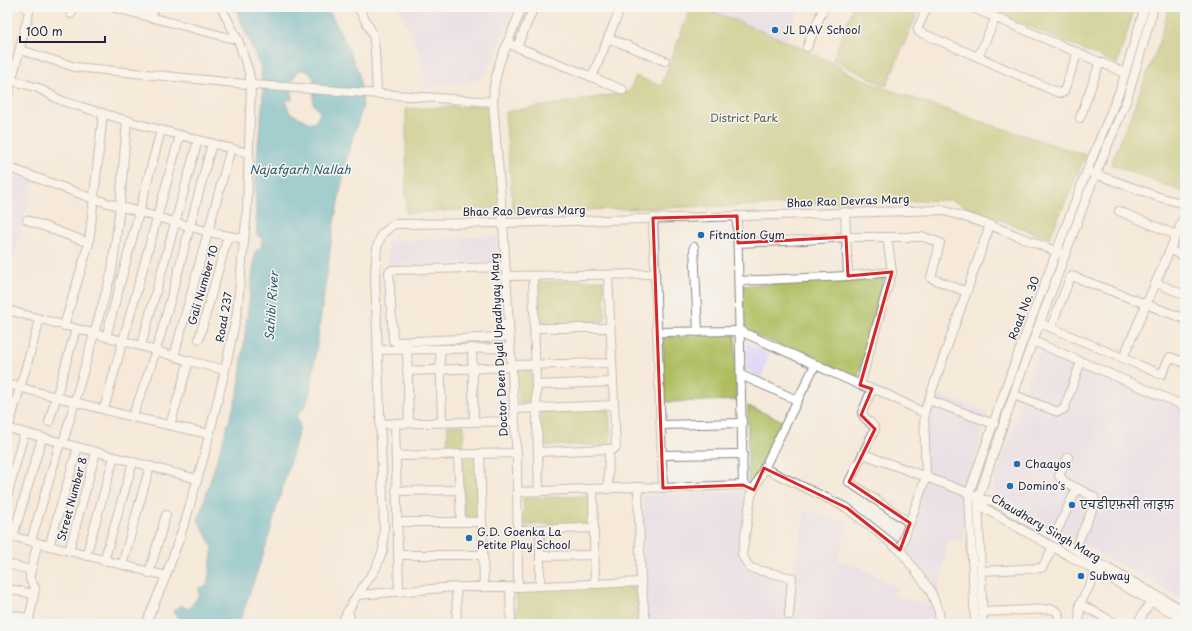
<svg xmlns="http://www.w3.org/2000/svg" width="1192" height="631" font-family="'Playpen Sans','Playpen Sans Deva',sans-serif">
<rect width="100%" height="100%" fill="#f6f6f2"/>
<filter id="ink" filterUnits="userSpaceOnUse"><feTurbulence type="fractalNoise" baseFrequency=".025" numOctaves="2"/><feDisplacementMap in="SourceGraphic" scale="8" xChannelSelector="R" yChannelSelector="G"/><feConvolveMatrix kernelMatrix="1 2 1 2 8 2 1 2 1" color-interpolation-filters="sRGB"/></filter>
<filter id="wash" filterUnits="userSpaceOnUse"><feTurbulence type="fractalNoise" baseFrequency=".012" numOctaves="4" result="noise"/><feDisplacementMap in="SourceGraphic" scale="16" xChannelSelector="R" yChannelSelector="G"/><feGaussianBlur stdDeviation="0.9" result="paint"/><feColorMatrix in="noise" values="0 0 0 0 0 0 0 0 0 0 0 0 0 0 0 0 0 1.4 0 .05"/><feComposite in="paint" operator="in"/></filter>
<g filter="url(#wash)">
<rect width="100%" height="100%" fill="#f5e9d9"/>
<g fill="#ded5f5">
<path d="M398,7H514L491,63L485,74L476,80L426,88L420,53Z"/>
<path d="M702,7H799L786,41Z"/>
<path d="M7,173L35,181L7,279Z"/>
<path d="M498,236L499,261L388,265L387,241Z"/>
<path d="M746,342L769,354L761,379L747,369Z"/>
<path d="M1041,346L1185,406V583L1179,598L991,491Z"/>
<path d="M934,393L987,412L963,511L964,540L948,538L938,595L904,552L925,474L924,407Z"/>
<path d="M748,491L743,527L744,565L793,578L805,511L848,522L838,561L858,566L897,587L894,596L931,605L936,624H646L644,587L643,495Z"/>
</g>
<g fill="#afbd5f" stroke="#68704d">
<path d="M691,7H702L786,41L833,63L847,72L884,88L976,120L1086,155L1049,239L950,200L513,212L505,112L629,92L636,76L661,86Z"/>
<path d="M853,7H920L886,86L833,60Z"/>
<path d="M984,7H1135L1117,64Z"/>
<path d="M1169,7H1185V193L1111,164L1157,49Z"/>
<path d="M489,105L502,208L406,213V109Z"/>
<path d="M885,275L858,377L743,330L742,286Z"/>
<path d="M604,280L605,321L537,323L536,282Z"/>
<path d="M735,334L737,400L665,402L663,337Z"/>
<path d="M531,368L532,404H519L517,369Z"/>
<path d="M748,406L783,421L748,491Z"/>
<path d="M609,409L611,444L542,446L541,411Z"/>
<path d="M448,425H464L463,453H447Z"/>
<path d="M476,458L478,516L464,517L462,459Z"/>
<path d="M590,496V523L524,525L523,498Z"/>
<path d="M517,585L644,587L646,624H517Z"/>
</g>
<path fill="#41aac1" stroke="#32667e" fill-rule="evenodd" d="M235,7H327L339,29L359,73L363,106L348,153L334,223L311,387L306,406L297,415L300,427L266,546L239,624H181L173,611L180,605L189,609L199,595V588L207,586L213,548L198,520L238,392L255,252L261,247L262,240L257,235L255,192L258,144L263,99L261,69ZM299,70L308,71L314,79L313,103L320,113L317,120L310,123L289,112L286,100H292V80Z"/>
</g>
<g filter="url(#ink)">
<g fill="none" stroke-linecap="round" stroke-linejoin="round">
<defs>
<g id="minor">
<path d="M111,7L238,40"/>
<path d="M358,7L373,34L375,50L377,94"/>
<path d="M927,7L918,28V30L919,32L978,57L1059,93H1062L1064,91L1078,52"/>
<path d="M971,7L1125,73"/>
<path d="M71,14L73,7"/>
<path d="M151,18L154,7"/>
<path d="M608,38L665,61"/>
<path d="M507,43L592,77L621,7"/>
<path d="M517,47L534,7"/>
<path d="M807,47L824,7"/>
<path d="M20,50L75,67L255,85L493,102"/>
<path d="M978,57L996,17"/>
<path d="M592,77L623,90"/>
<path d="M12,80L38,88L62,101L138,124L248,153"/>
<path d="M7,99L29,12L25,7"/>
<path d="M1080,118L1100,62"/>
<path d="M7,167L94,199L209,232L244,239"/>
<path d="M1092,173L1162,198L1185,204"/>
<path d="M1119,211L1176,235"/>
<path d="M845,212L848,276"/>
<path d="M737,216L743,485"/>
<path d="M653,218L663,488"/>
<path d="M27,220L89,243L103,113"/>
<path d="M738,243L804,240L846,237H924L940,243L931,278L967,292"/>
<path d="M694,247L698,332"/>
<path d="M1170,250L1185,257"/>
<path d="M506,276L655,274"/>
<path d="M533,276L539,492"/>
<path d="M739,281L848,276L892,272"/>
<path d="M1156,283L1185,295"/>
<path d="M7,310L141,346L189,361L225,370"/>
<path d="M1040,323L1160,374H1162L1170,357L1185,363"/>
<path d="M504,325L503,337L395,342L393,340L389,272L392,270L505,267"/>
<path d="M64,326L89,243"/>
<path d="M1051,327L1070,278L1072,276L1185,319"/>
<path d="M534,328H610"/>
<path d="M657,332L740,331L860,385L882,392L924,413"/>
<path d="M106,337L161,130"/>
<path d="M199,339L228,236"/>
<path d="M1033,341L1185,406"/>
<path d="M141,346L198,140"/>
<path d="M472,348L474,422"/>
<path d="M407,349L409,423"/>
<path d="M440,349L442,422"/>
<path d="M377,350L510,348"/>
<path d="M174,356L231,148"/>
<path d="M1123,358L1185,215"/>
<path d="M511,365L612,363"/>
<path d="M407,371L511,367"/>
<path d="M741,375L797,400"/>
<path d="M7,384L132,417L209,434"/>
<path d="M536,385L613,382"/>
<path d="M860,385L892,272L887,237"/>
<path d="M872,389L862,413C864,420 872,422 875,429L863,454L926,477L969,493L978,499L993,501L1100,564L1185,611"/>
<path d="M1014,395L1058,412L1064,409L1081,362"/>
<path d="M929,400L994,424"/>
<path d="M104,409L180,135"/>
<path d="M514,409L614,405"/>
<path d="M132,417C153,367 167,313 181,261C191,221 202,182 212,143"/>
<path d="M49,422L76,329"/>
<path d="M395,423L399,592"/>
<path d="M380,424L515,421"/>
<path d="M170,425L189,361"/>
<path d="M661,425L742,423"/>
<path d="M7,428L197,479"/>
<path d="M8,429L40,319"/>
<path d="M63,443L112,271L120,206L127,120"/>
<path d="M538,452L609,449H614L616,447L608,275"/>
<path d="M458,454L461,522"/>
<path d="M480,454L484,587"/>
<path d="M863,454L849,482L910,523"/>
<path d="M662,455L743,454"/>
<path d="M396,456L517,453"/>
<path d="M1068,457L1059,476L1065,482L1094,497L1095,503L1075,549"/>
<path d="M764,468L847,508L900,550L930,590L939,612L940,624"/>
<path d="M638,487L641,582L646,624"/>
<path d="M593,489L595,584"/>
<path d="M608,489L609,449"/>
<path d="M396,491L460,490"/>
<path d="M517,492L638,487L663,488L743,485L754,490"/>
<path d="M7,497L24,433"/>
<path d="M978,499L986,509L1026,532L1185,620"/>
<path d="M397,522H482"/>
<path d="M540,529V586"/>
<path d="M518,530L594,528"/>
<path d="M7,535L166,576"/>
<path d="M13,536L42,438"/>
<path d="M1054,537L1077,488"/>
<path d="M31,541L60,443"/>
<path d="M49,546L78,447"/>
<path d="M900,550L926,477L924,413L990,225"/>
<path d="M69,551L96,452"/>
<path d="M398,555H483"/>
<path d="M86,556L114,457"/>
<path d="M540,556L595,555"/>
<path d="M104,561L133,462"/>
<path d="M7,564L27,569"/>
<path d="M122,565L150,466"/>
<path d="M981,571L1042,568L1053,547"/>
<path d="M149,573L166,515"/>
<path d="M456,587L457,624"/>
<path d="M510,587L511,624"/>
<path d="M518,587L517,458L503,223L493,102L494,86L499,64L522,7"/>
<path d="M7,589L34,594"/>
<path d="M357,595L456,587H518L641,582"/>
<path d="M1080,604L1117,624"/>
<path d="M1182,610L1185,601"/>
<path d="M347,612L350,616V624"/>
<path d="M982,612L1052,609L1058,612L1059,624"/>
<path d="M7,614L27,618"/>
<path d="M789,615L792,578L750,568L742,555L751,496L774,448L815,365"/>
<path d="M28,624L33,600L35,588L30,580V575L36,549"/>
<path d="M146,624L166,576L186,519L204,456L225,370L237,313L247,210L251,85L249,72L238,40L221,7"/>
<path d="M341,624L354,600L376,568L383,550L384,528L375,275L377,247L382,234L394,224L507,223L942,210L990,225L1065,255"/>
<path d="M975,624L969,493L1011,373L1086,173L1120,90L1145,7"/>
<path d="M983,624L978,499L1020,376L1065,255L1090,188L1127,99L1154,7"/>
<path d="M1079,624L1080,604L1099,567"/>
<path d="M1137,624L1153,597"/>
</g>
</defs>
<use href="#minor" stroke="#8c868a" stroke-width="10"/>
<use href="#minor" stroke="#fff" stroke-width="8"/>
</g>
</g>
<path d="M0 0H1192V631H0ZM737,216L738,243L846,237L848,276L892,272L860,385L872,389L861,415L875,429L849,482L910,523L900,550L847,508L764,468L754,490L743,485L663,488L653,218Z" fill="#f5e9d9" fill-opacity=".55" fill-rule="evenodd"/>
<path fill="none" stroke="#d62828" stroke-width="3" stroke-linejoin="round" d="M737,216L738,243L846,237L848,276L892,272L860,385L872,389L861,415L875,429L849,482L910,523L900,550L847,508L764,468L754,490L743,485L663,488L653,218Z"/>
<g fill="#1f6fb2" stroke="#f6f6f2" stroke-width="1.5">
<circle cx="775" cy="30" r="4"/>
<circle cx="701" cy="235" r="4"/>
<circle cx="1017" cy="464" r="4"/>
<circle cx="1010" cy="486" r="4"/>
<circle cx="1072" cy="505" r="4"/>
<circle cx="469" cy="538" r="4"/>
<circle cx="1081" cy="576" r="4"/>
</g>
<g text-anchor="middle" stroke-width="3" stroke-linejoin="round" paint-order="stroke">
<g font-size="11" fill="#22223b" stroke="#f6f6f2" text-anchor="start">
<text x="783" y="34">JL DAV School</text>
<text x="709" y="239">Fitnation Gym</text>
<text x="1025" y="468">Chaayos</text>
<text x="1018" y="490">Domino's</text>
<text x="1080" y="509">एचडीएफ़सी लाइफ़</text>
<text x="477" y="536">G.D. Goenka La<tspan x="477" dy="13">Petite Play School</tspan></text>
<text x="1089" y="580">Subway</text>
</g>
<g font-size="11" fill="#535848" stroke="#f6f6f2">
<text x="744" y="122">District Park</text>
</g>
<g font-size="11" fill="#22223b" stroke="#f6f6f2">
<text transform="translate(848 201) rotate(-2)" y="4">Bhao Rao Devras Marg</text>
<text transform="translate(524 211) rotate(-1)" y="4">Bhao Rao Devras Marg</text>
<text transform="translate(203 285) rotate(-74)" y="4">Gali Number 10</text>
<text transform="translate(1024 308) rotate(-69)" y="4">Road No. 30</text>
<text transform="translate(224 317) rotate(-80)" y="4">Road 237</text>
<text transform="translate(499 345) rotate(-93)" y="4">Doctor Deen Dyal Upadhyay Marg</text>
<text transform="translate(72 499) rotate(-75)" y="4">Street Number 8</text>
<text transform="translate(1046 528) rotate(30)" y="4">Chaudhary Singh Marg</text>
</g>
<g font-size="12" font-style="italic" fill="#2e5871" stroke="#f6f6f2">
<text x="300" y="174">Najafgarh Nallah</text>
<text transform="translate(272 306) rotate(-86)" y="4">Sahibi River</text>
</g>
</g>
<rect width="1192" height="631" fill="none" stroke="#f6f6f2" stroke-width="24"/>
<path d="M20 36v6h85v-6" fill="none" stroke="#22223b" stroke-width="2"/>
<text x="26" y="36" font-size="12" fill="#22223b" stroke="#f6f6f2" stroke-width="3" paint-order="stroke">100 m</text>
</svg>
